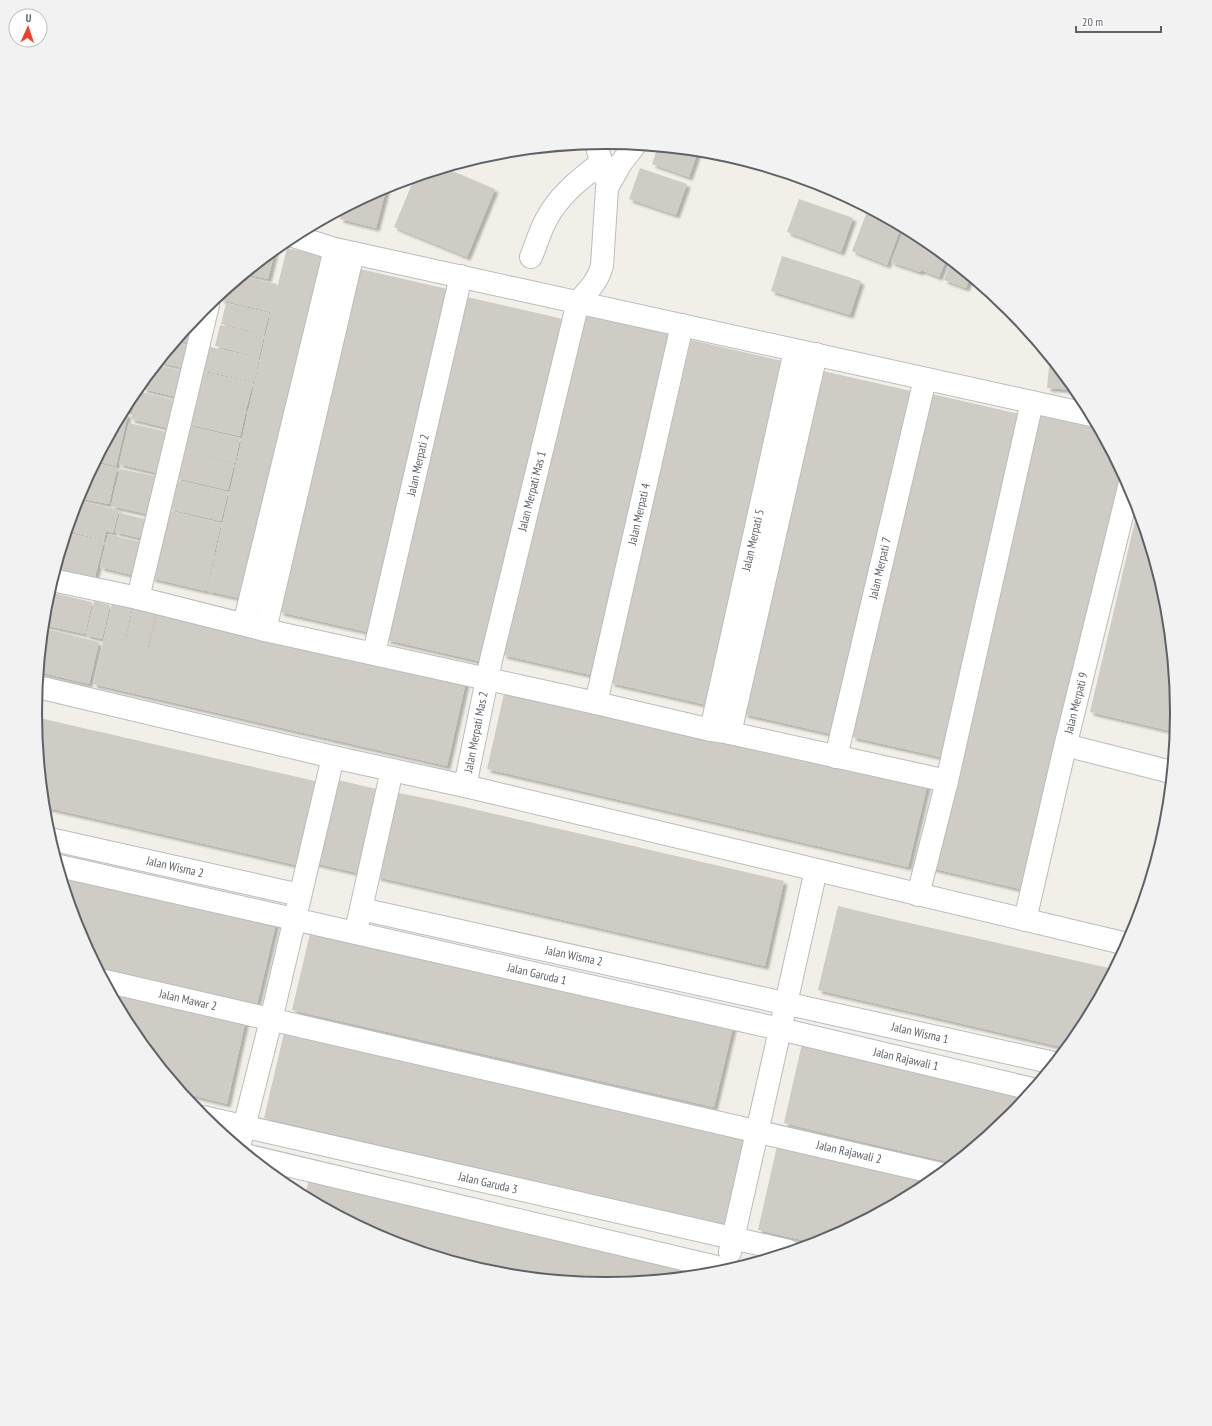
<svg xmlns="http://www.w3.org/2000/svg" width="1212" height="1426" font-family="'PT Sans Narrow',sans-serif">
<defs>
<filter id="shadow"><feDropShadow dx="3.5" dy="3.5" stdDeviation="1" flood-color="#0004"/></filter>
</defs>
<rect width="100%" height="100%" fill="#f1efe7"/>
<g fill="#ceccc5" filter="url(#shadow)">
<path d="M658,147L698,151L689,177L652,164Z"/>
<path d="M445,168L495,189L467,257L394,227L415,177Z"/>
<path d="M640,168L687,184L676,215L629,199Z"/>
<path d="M387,186L376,228L340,219L342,210Z"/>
<path d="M799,199L853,218L841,252L787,232Z"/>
<path d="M868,209L901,227L887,265L852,251Z"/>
<path d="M906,229L923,238L947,257L939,277L921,270L920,272L891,262L902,234L904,235Z"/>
<path d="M287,248L328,257L248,600L207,591L271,312L221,300L222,293L243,276L277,284L276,292Z"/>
<path d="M275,250L268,279L245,274Z"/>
<path d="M782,256L861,281L850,315L771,291Z"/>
<path d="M951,261L970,277L966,288L944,280Z"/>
<path d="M360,269L456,291L376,634L280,612Z"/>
<path d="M467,297L563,319L483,662L387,640Z"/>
<path d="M226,303L269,313L264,334L221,324Z"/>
<path d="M583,312L679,334L599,677L503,655Z"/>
<path d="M194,319V344L177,340Z"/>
<path d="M220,325L264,335L259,357L215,346Z"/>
<path d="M691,340L787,362L707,705L611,683Z"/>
<path d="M175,342L195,347L190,370L159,362Z"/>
<path d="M206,346L259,358L254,382L201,370Z"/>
<path d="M1050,358L1075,389V390L1047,388Z"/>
<path d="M157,365L188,372L181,398L143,389L146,378Z"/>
<path d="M199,371L253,383L246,409L193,397Z"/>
<path d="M823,371L920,393L840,736L744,714Z"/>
<path d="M137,391L178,401L172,429L131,419Z"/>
<path d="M134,393L130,411L124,410L131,396Z"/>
<path d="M932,394L1028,416L949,759L852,737Z"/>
<path d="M193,398L246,410L240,436L187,424Z"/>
<path d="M122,413L128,414L116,466L96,461Z"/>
<path d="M1037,415L1099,429L1124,477L1028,891L931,868Z"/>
<path d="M129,423L171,433L161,474L119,464Z"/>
<path d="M188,426L240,438L235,463L182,451Z"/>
<path d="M182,452L234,464L228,490L176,478Z"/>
<path d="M96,463L117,468L109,504L78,498Z"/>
<path d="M120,469L160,477L152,515L111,506Z"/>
<path d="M176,480L228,492L221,521L169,509Z"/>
<path d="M77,500L119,510L113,533L106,531L104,540L67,531Z"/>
<path d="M1138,508L1166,602L1177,713L1175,732L1090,712Z"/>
<path d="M167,510L221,523L214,554L159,542Z"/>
<path d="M120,513L149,520L144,539L115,532Z"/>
<path d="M67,533L104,541L95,577L56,568Z"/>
<path d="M108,534L144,543L136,576L100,567Z"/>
<path d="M159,542L214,555L206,591L151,578Z"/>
<path d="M49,592L92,602L85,634L44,625L46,601Z"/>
<path d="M113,599L133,603L124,644L108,640L148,651L158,610L466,682L447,766L93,684Z"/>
<path d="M94,601L110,605L102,639L86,635Z"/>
<path d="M134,604L157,609L147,650L125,645Z"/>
<path d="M43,628L99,642L89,684L39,672Z"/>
<path d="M506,685L928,782L908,867L487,769Z"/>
<path d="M35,717L319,782L300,866L44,807Z"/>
<path d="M334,779L381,790L362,874L314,863Z"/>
<path d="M393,792L434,800L784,881L765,966L377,877Z"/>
<path d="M60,869L277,919L257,1004L97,967L78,931Z"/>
<path d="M838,906L892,919L1113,969L1081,1030L1066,1048L818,990Z"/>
<path d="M312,925L734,1023L714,1107L292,1010Z"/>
<path d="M108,987L246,1019L227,1104L183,1093L131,1030Z"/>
<path d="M284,1033L745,1140L725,1224L264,1118Z"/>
<path d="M803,1039L1030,1092L1010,1117L954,1163L876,1145L784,1123Z"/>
<path d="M777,1146L931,1181L923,1188L824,1241L816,1243L780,1235L758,1230Z"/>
<path d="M309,1179L717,1273L606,1284L494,1273L387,1240L305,1196Z"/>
</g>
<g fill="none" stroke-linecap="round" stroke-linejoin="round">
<defs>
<g id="minor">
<path d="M596,143L605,177"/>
<path d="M293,236L335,249L1091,415"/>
<path d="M531,257C536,245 540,231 546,220C559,195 580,179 602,162"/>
<path d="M52,580L138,598L265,630L596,703L711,730L730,733L947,781"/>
<path d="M138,598L208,305"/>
<path d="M244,624L335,249"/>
<path d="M265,630L353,253"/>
<path d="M374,653L461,276"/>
<path d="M38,687L333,757L465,786L1127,944"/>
<path d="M596,703L682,325"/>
<path d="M711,730L795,351"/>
<path d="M730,733L816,354"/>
<path d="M1077,748L1171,772"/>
<path d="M836,757L925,379"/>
<path d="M465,786L491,660L578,302C588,291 598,281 602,266L607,188L621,163L635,145"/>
<path d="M50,839L300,895"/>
<path d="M59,866L780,1029L1032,1089"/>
<path d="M918,895L947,781L1032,402"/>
<path d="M361,909L1054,1063"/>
<path d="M1025,920L1065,747L1129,487"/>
<path d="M358,922L392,770"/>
<path d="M105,981L941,1174"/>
<path d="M203,1117L789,1251"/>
<path d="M239,1147L271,1020L333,757"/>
<path d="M249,1156L729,1270"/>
<path d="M730,1252L816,870"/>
</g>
</defs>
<use href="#minor" stroke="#b9bcc1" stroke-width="24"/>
<use href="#minor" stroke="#fff" stroke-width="22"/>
</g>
<g text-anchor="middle" stroke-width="3" stroke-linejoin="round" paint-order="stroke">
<g font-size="12" fill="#5e6268" stroke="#fff">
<text transform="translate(418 465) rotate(-77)" y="4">Jalan Merpati 2</text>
<text transform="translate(532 491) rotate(-76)" y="4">Jalan Merpati Mas 1</text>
<text transform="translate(639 514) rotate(-77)" y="4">Jalan Merpati 4</text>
<text transform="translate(753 540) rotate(-77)" y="4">Jalan Merpati 5</text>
<text transform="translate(880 568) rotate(-77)" y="4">Jalan Merpati 7</text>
<text transform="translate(1076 703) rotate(-76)" y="4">Jalan Merpati 9</text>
<text transform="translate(476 732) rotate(-79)" y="4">Jalan Merpati Mas 2</text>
<text transform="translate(175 867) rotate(13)" y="4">Jalan Wisma 2</text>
<text transform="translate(574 956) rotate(12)" y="4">Jalan Wisma 2</text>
<text transform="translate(537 974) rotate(13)" y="4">Jalan Garuda 1</text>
<text transform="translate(188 1000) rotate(13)" y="4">Jalan Mawar 2</text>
<text transform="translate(920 1033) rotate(13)" y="4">Jalan Wisma 1</text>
<text transform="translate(906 1059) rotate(13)" y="4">Jalan Rajawali 1</text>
<text transform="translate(849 1152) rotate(13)" y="4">Jalan Rajawali 2</text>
<text transform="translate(488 1183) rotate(13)" y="4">Jalan Garuda 3</text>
</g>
</g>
<path d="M0 0H1212V1426H0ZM42 713a564 564 0 1 1 1128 0a564 564 0 1 1-1128 0Z" fill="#f2f2f3" fill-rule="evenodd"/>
<path fill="none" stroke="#5e6268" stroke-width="2" d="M42 713a564 564 0 1 1 1128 0a564 564 0 1 1-1128 0Z"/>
<g transform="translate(28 28) rotate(3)"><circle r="19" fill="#ffffff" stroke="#bfc0c3"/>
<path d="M0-3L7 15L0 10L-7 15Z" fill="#f53e28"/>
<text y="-6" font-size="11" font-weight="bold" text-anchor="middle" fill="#5e6268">U</text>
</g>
<path d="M1076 26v6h85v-6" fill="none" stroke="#5e6268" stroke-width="2"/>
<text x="1082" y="26" font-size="12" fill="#5e6268" stroke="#ffffff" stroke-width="3" paint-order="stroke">20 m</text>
</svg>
